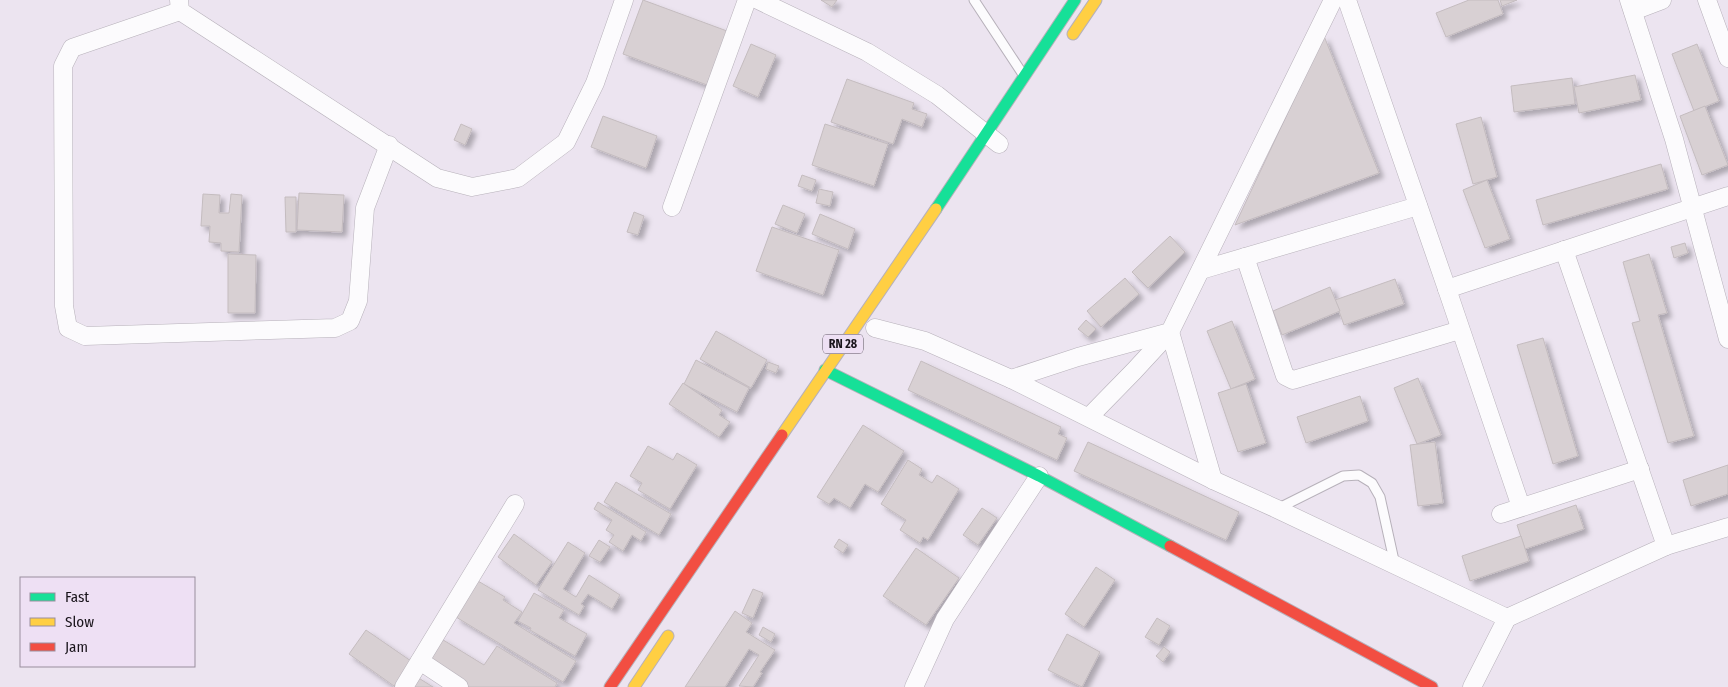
<svg xmlns="http://www.w3.org/2000/svg" width="1728" height="687" font-family="'Fira Sans Condensed',sans-serif">
<defs>
<filter id="shadow"><feDropShadow dx="4.5" dy="4.5" stdDeviation="2.5" flood-color="#0004"/></filter>
</defs>
<rect width="100%" height="100%" fill="#ece4f0"/>
<g fill="#d8d0d3" stroke="#c4bcbf" filter="url(#shadow)">
<path d="M643,0L727,31L707,85L623,54Z"/>
<path d="M821,0H837L832,7Z"/>
<path d="M1469,0H1498L1503,14L1446,37L1436,13Z"/>
<path d="M1500,0H1517L1502,6Z"/>
<path d="M1324,36L1379,173L1235,225Z"/>
<path d="M751,44L776,55L758,97L733,86Z"/>
<path d="M1697,44L1719,101L1694,111L1672,54Z"/>
<path d="M1635,75L1641,100L1579,113L1574,87Z"/>
<path d="M1572,78L1575,104L1514,112L1511,86Z"/>
<path d="M847,79L914,103L912,109L927,114L922,127L902,119L893,144L831,122Z"/>
<path d="M1705,106L1728,165L1702,175L1680,116Z"/>
<path d="M603,116L657,136L646,168L591,147Z"/>
<path d="M1481,117L1497,177L1473,184L1456,124Z"/>
<path d="M461,124L472,129L465,145L454,140Z"/>
<path d="M825,124L888,144L874,186L812,165Z"/>
<path d="M1661,164L1668,189L1543,225L1536,200Z"/>
<path d="M802,175L816,180L812,191L798,186Z"/>
<path d="M1487,180L1510,239L1485,248L1463,190Z"/>
<path d="M819,189L833,192L830,206L816,203Z"/>
<path d="M299,193L344,195L342,232L297,230Z"/>
<path d="M203,194L220,195L219,213H229L231,194L242,195L239,252L221,251V243L209,242L210,226H201Z"/>
<path d="M285,197H296V232H286Z"/>
<path d="M783,205L805,214L797,233L775,224Z"/>
<path d="M634,212L644,216L638,235L627,232Z"/>
<path d="M820,214L855,229L848,249L812,234Z"/>
<path d="M772,227L839,250L823,295L756,271Z"/>
<path d="M1170,236L1185,252L1148,288L1132,272Z"/>
<path d="M1685,243L1688,253L1674,258L1671,247Z"/>
<path d="M228,254L256,255L255,313H228Z"/>
<path d="M1649,254L1667,313L1658,315L1694,436L1668,443L1632,323L1640,321L1623,262Z"/>
<path d="M1125,278L1139,294L1101,327L1087,311Z"/>
<path d="M1395,279L1404,304L1344,325L1335,300Z"/>
<path d="M1330,287L1340,311L1282,335L1273,311Z"/>
<path d="M1086,320L1096,329L1088,337L1078,329Z"/>
<path d="M1232,321L1255,379L1231,389L1207,331Z"/>
<path d="M716,331L767,360L751,388L700,359Z"/>
<path d="M1543,338L1578,456L1553,464L1517,345Z"/>
<path d="M696,360L749,388L737,412L684,384Z"/>
<path d="M921,361L1061,427L1058,434L1067,438L1057,460L908,390Z"/>
<path d="M768,362L779,366L776,373L766,369Z"/>
<path d="M1418,378L1441,435L1417,444L1394,388Z"/>
<path d="M683,383L722,410L719,415L730,422L719,437L669,404Z"/>
<path d="M1246,384L1266,443L1238,452L1218,393Z"/>
<path d="M1360,396L1368,421L1306,443L1297,417Z"/>
<path d="M863,425L904,451L878,492L865,484L850,508L834,498L829,504L817,497Z"/>
<path d="M1088,442L1239,512L1226,540L1074,471Z"/>
<path d="M1435,442L1443,503L1418,506L1410,445Z"/>
<path d="M648,446L673,460L677,453L697,465L670,509L638,490L642,483L630,476Z"/>
<path d="M908,460L922,469L919,475L932,483L937,475L959,489L928,540L923,537L920,543L900,530L906,520L881,504Z"/>
<path d="M1728,465V494L1691,506L1683,480Z"/>
<path d="M616,482L671,514L659,535L604,502Z"/>
<path d="M598,502L646,532L641,541L632,535L623,551L609,542L614,535L606,530L612,520L594,509Z"/>
<path d="M1576,505L1584,529L1525,549L1517,525Z"/>
<path d="M982,508L997,518L978,545L963,535Z"/>
<path d="M514,534L552,562L536,585L498,557Z"/>
<path d="M1521,536L1529,561L1470,581L1462,556Z"/>
<path d="M839,539L848,545L843,553L834,547Z"/>
<path d="M599,540L610,547L600,562L589,556Z"/>
<path d="M568,542L585,553L563,589L576,597L589,575L620,595L612,609L588,594L581,604L584,606L579,615L538,590Z"/>
<path d="M916,548L959,578L926,625L883,596Z"/>
<path d="M1096,567L1115,580L1084,627L1065,614Z"/>
<path d="M478,581L505,597L503,600L522,612L514,623L576,661L563,682L456,617Z"/>
<path d="M753,589L763,593L753,618L742,613Z"/>
<path d="M534,593L564,610L559,618L587,634L575,656L530,630L531,628L518,621Z"/>
<path d="M735,611L752,623L746,632L775,650L760,672L762,673L753,687L739,686L759,655L749,649L725,687H685Z"/>
<path d="M1157,618L1170,626L1159,645L1145,637Z"/>
<path d="M763,627L775,634L771,642L759,635Z"/>
<path d="M366,630L411,661L394,686L349,654Z"/>
<path d="M1067,634L1100,652L1082,687L1048,670Z"/>
<path d="M440,638L484,665L497,646L557,683L555,687H464L424,663Z"/>
<path d="M1164,647L1170,652L1163,662L1156,656Z"/>
<path d="M417,677L433,687H410Z"/>
</g>
<g fill="none" stroke-linecap="round" stroke-linejoin="round">
<defs>
<g id="lane">
<path d="M974,0L1022,73"/>
<path d="M1277,509L1343,476L1359,475L1372,483L1380,497L1395,565"/>
</g>
<g id="street">
<path d="M179,0L180,11L437,178L472,187L518,178L566,142L595,83L624,0"/>
<path d="M758,0L867,52L937,95L999,144"/>
<path d="M1347,0L1447,289L1728,196"/>
<path d="M1629,0L1674,139L1728,339"/>
<path d="M1707,0L1728,58"/>
<path d="M180,11L72,48L63,66L64,306L68,328L85,336L335,328L350,321L358,301L365,208L389,145"/>
<path d="M1633,11L1662,0"/>
<path d="M672,207L747,0"/>
<path d="M1564,250L1666,546"/>
<path d="M1245,257L1285,376L1293,380L1460,330"/>
<path d="M1201,270L1418,206"/>
<path d="M1447,289L1521,507"/>
<path d="M875,328L925,341L1011,379L1213,480L1277,509L1507,618L1666,546L1728,527"/>
<path d="M1170,332L1213,480"/>
<path d="M1011,379L1078,357L1170,332L1333,0"/>
<path d="M1089,417L1134,371L1170,332"/>
<path d="M1501,514L1640,469"/>
<path d="M420,661L459,687"/>
<path d="M404,687L515,504"/>
<path d="M914,687L945,619L1039,476"/>
<path d="M1472,687L1507,618"/>
</g>
<g id="fast">
<path d="M936,209L1075,0"/>
<path d="M825,370L1039,476L1170,546"/>
</g>
<g id="slow">
<path d="M1073,34L1096,0"/>
<path d="M782,435L936,209"/>
<path d="M634,687L668,636"/>
</g>
<g id="jam">
<path d="M1170,546L1432,687"/>
<path d="M610,687L782,435"/>
</g>
</defs>
<use href="#lane" stroke="#b7b1ba" stroke-width="11"/>
<use href="#street" stroke="#b7b1ba" stroke-width="19"/>
<use href="#fast" stroke="#b7b1ba" stroke-width="13"/>
<use href="#slow" stroke="#b7b1ba" stroke-width="13"/>
<use href="#jam" stroke="#b7b1ba" stroke-width="13"/>
<use href="#lane" stroke="#fcfbfd" stroke-width="9"/>
<use href="#street" stroke="#fcfbfd" stroke-width="18"/>
<use href="#fast" stroke="#16e098" stroke-width="11"/>
<use href="#slow" stroke="#ffcf43" stroke-width="11"/>
<use href="#jam" stroke="#f24e42" stroke-width="11"/>
</g>
<g text-anchor="middle" stroke-width="5" stroke-linejoin="round" paint-order="stroke">
<rect fill="#eee0f4" stroke="#59515c" stroke-width="1" x="823" y="334.5" width="40" height="19" rx="4"/>
<g font-size="12" font-weight="bold" fill="#19141b">
<text x="843" y="348">RN 28</text>
</g>
</g>
<rect x="20" y="577" width="175" height="90" fill="#eee0f4" stroke="#998e9d"/>
<rect x="30" y="593" width="25" height="8" fill="#16e098" stroke="#998e9d"/>
<text x="65" y="602" font-size="15" fill="#19141b">Fast</text>
<rect x="30" y="618" width="25" height="8" fill="#ffcf43" stroke="#998e9d"/>
<text x="65" y="627" font-size="15" fill="#19141b">Slow</text>
<rect x="30" y="643" width="25" height="8" fill="#f24e42" stroke="#998e9d"/>
<text x="65" y="652" font-size="15" fill="#19141b">Jam</text>
</svg>
